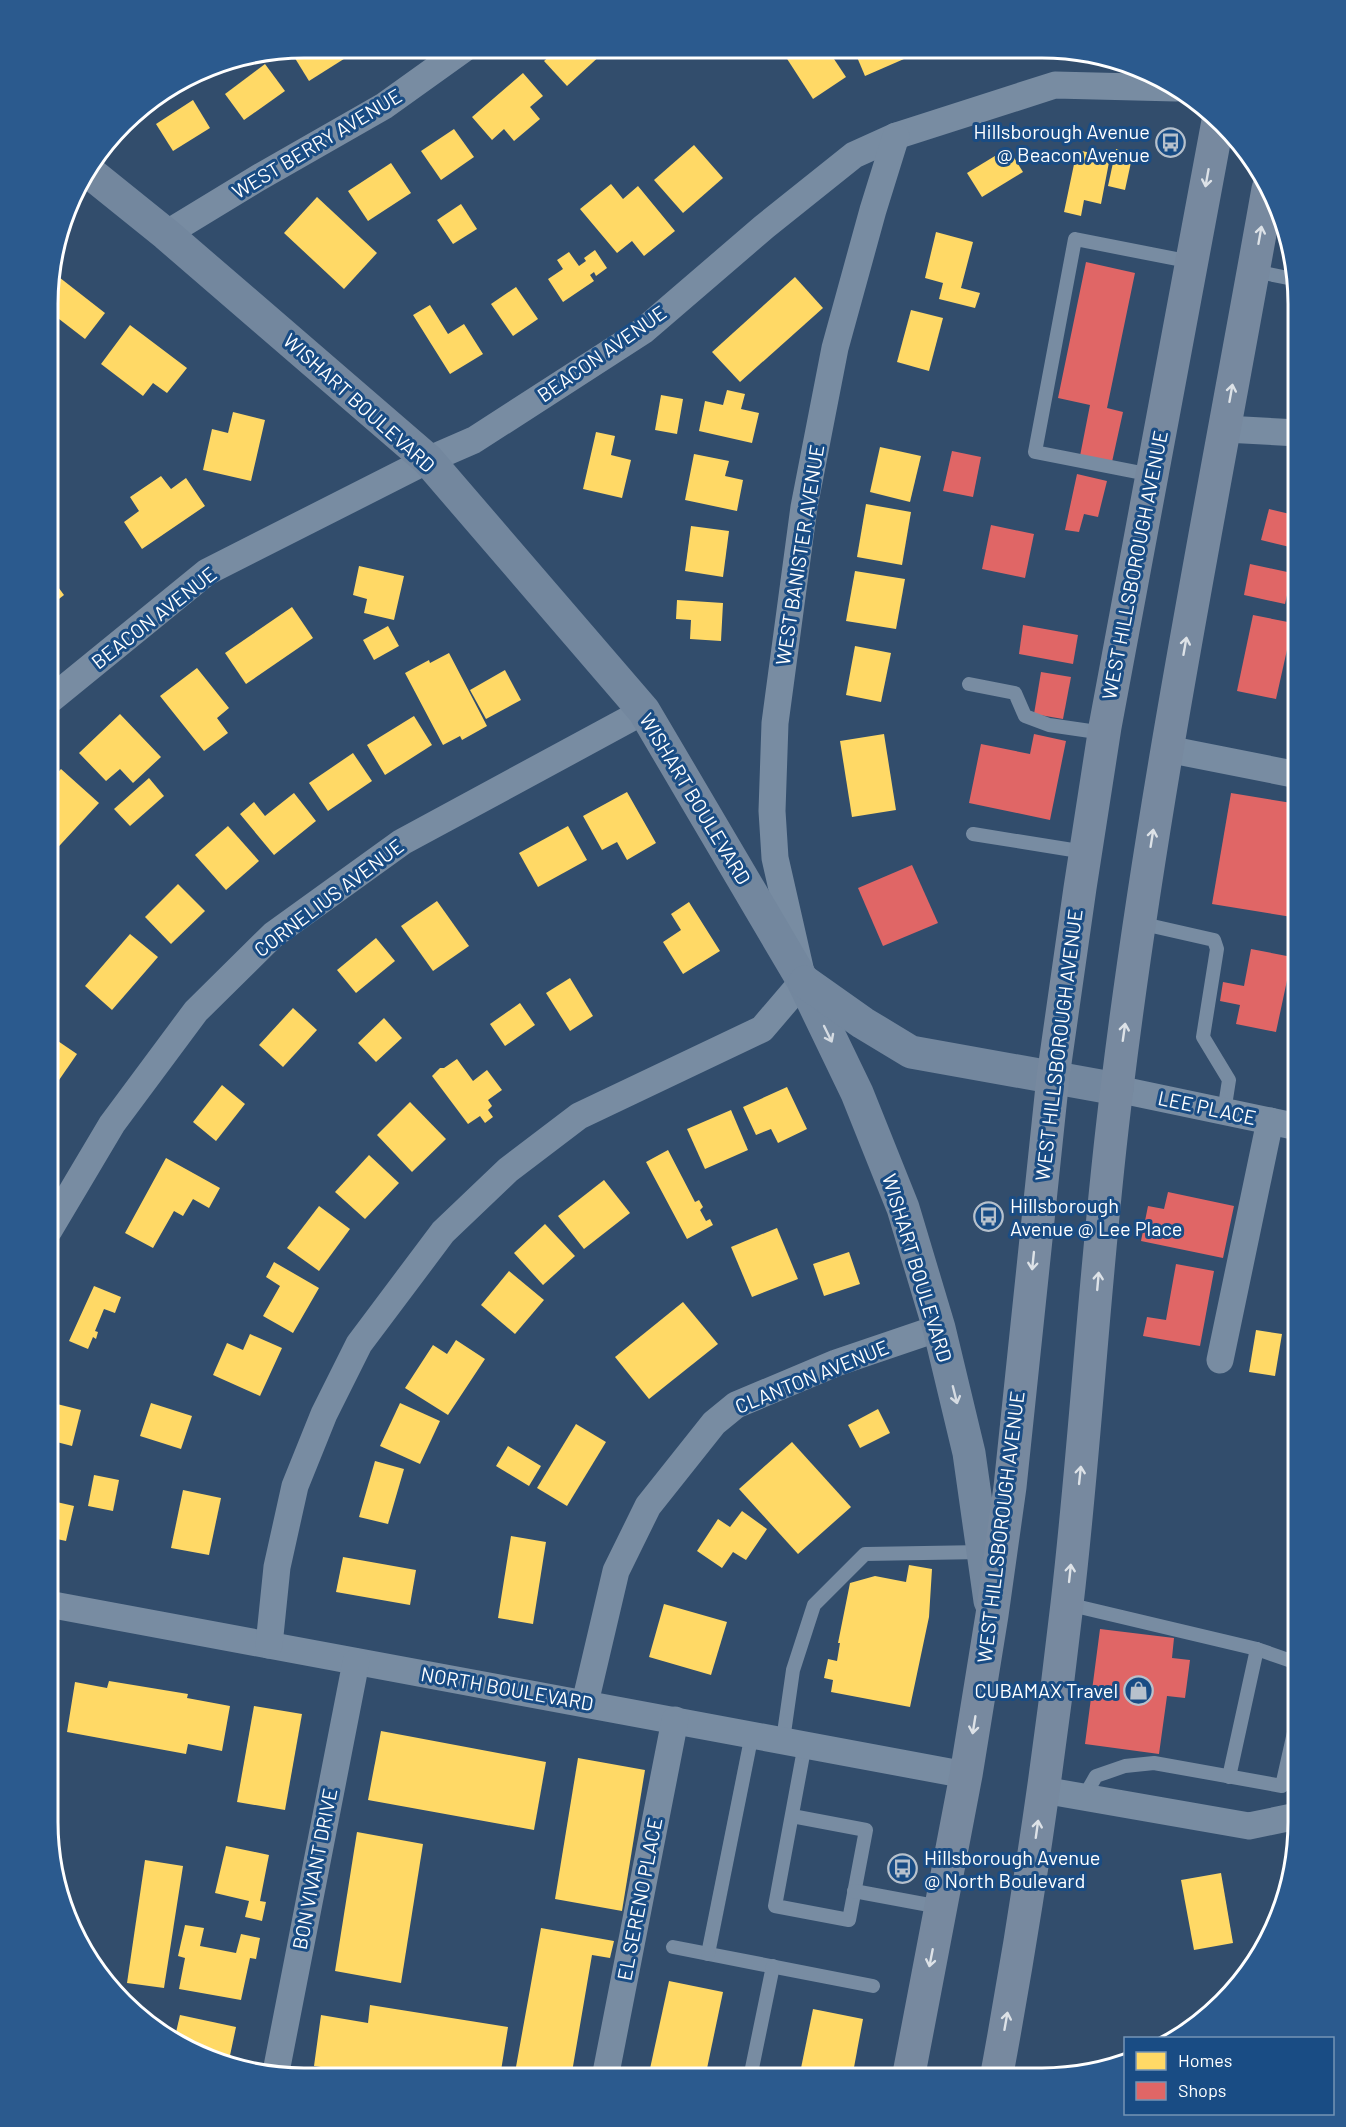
<svg xmlns="http://www.w3.org/2000/svg" width="1346" height="2127" font-family="Barlow,sans-serif">
<rect width="100%" height="100%" fill="#324d6c"/>
<g fill="#ffd966">
<path d="M304,48H342L347,57L309,81L293,55Z"/>
<path d="M558,49H599L603,53L567,86L544,61Z"/>
<path d="M784,49L828,50L846,77L813,99L782,51Z"/>
<path d="M854,50H919L920,52L865,76Z"/>
<path d="M265,64L285,91L244,120L225,94Z"/>
<path d="M208,67L210,70L196,80L193,76Z"/>
<path d="M523,73L543,96L530,107L540,119L514,141L504,129L492,140L472,117Z"/>
<path d="M166,93L169,98L146,111L144,106Z"/>
<path d="M193,100L210,128L173,151L156,124Z"/>
<path d="M454,129L474,157L441,180L421,151Z"/>
<path d="M694,145L723,178L683,213L654,180Z"/>
<path d="M1008,148L1023,172L982,197L967,173Z"/>
<path d="M1116,149L1133,153L1125,190L1108,186Z"/>
<path d="M1077,150L1110,157L1101,204L1084,200L1081,216L1064,212Z"/>
<path d="M391,163L411,193L368,221L348,191Z"/>
<path d="M611,184L623,199L638,186L675,231L644,256L632,241L617,253L580,209Z"/>
<path d="M317,197L377,253L344,289L284,233Z"/>
<path d="M461,204L477,229L453,244L437,220Z"/>
<path d="M936,232L973,242L961,288L980,293L975,308L939,299L943,283L925,278Z"/>
<path d="M595,250L607,268L596,276L594,272L590,275L594,281L563,302L548,279L563,269L557,260L569,252L579,266L586,261L584,258Z"/>
<path d="M55,274L105,313L85,339L50,312V280Z"/>
<path d="M795,277L823,308L740,382L712,352Z"/>
<path d="M516,287L538,319L513,336L491,304Z"/>
<path d="M430,305L448,334L464,324L483,354L450,374L413,315Z"/>
<path d="M911,310L943,318L929,371L897,362Z"/>
<path d="M130,325L187,368L167,393L153,383L143,396L101,364Z"/>
<path d="M727,390L745,394L741,409L759,413L752,443L699,431L705,401L723,405Z"/>
<path d="M661,395L683,399L677,434L655,430Z"/>
<path d="M233,412L265,420L251,481L203,470L212,429L228,433Z"/>
<path d="M596,432L615,436L611,455L631,460L622,498L583,489Z"/>
<path d="M880,447L921,456L910,502L870,492Z"/>
<path d="M694,454L729,461L725,476L743,480L737,511L685,500Z"/>
<path d="M161,476L171,489L186,478L205,506L142,549L124,522L139,511L130,497Z"/>
<path d="M866,504L911,512L902,565L857,557Z"/>
<path d="M691,526L729,531L723,577L685,571Z"/>
<path d="M359,566L404,576L394,620L364,613L367,599L353,595Z"/>
<path d="M855,571L905,579L896,629L846,621Z"/>
<path d="M50,576L64,595L50,606Z"/>
<path d="M677,600L723,603L721,641L690,639L691,620L676,619Z"/>
<path d="M292,607L313,638L246,684L225,653Z"/>
<path d="M388,626L399,646L374,660L363,640Z"/>
<path d="M855,646L891,653L881,702L846,695Z"/>
<path d="M449,653L487,726L462,740L460,736L443,745L405,673L429,660L430,663Z"/>
<path d="M197,668L229,708L217,718L228,733L204,751L160,696Z"/>
<path d="M505,670L521,700L486,719L470,690Z"/>
<path d="M120,714L161,757L133,783L120,769L106,781L79,753Z"/>
<path d="M414,716L432,745L385,775L367,745Z"/>
<path d="M884,734L896,810L852,817L840,741Z"/>
<path d="M353,753L372,781L328,811L309,783Z"/>
<path d="M61,769L99,803L49,857V782Z"/>
<path d="M149,778L164,796L130,826L114,809Z"/>
<path d="M627,792L656,843L627,860L617,842L602,850L583,816Z"/>
<path d="M294,793L316,821L274,855L240,814L254,802L265,816Z"/>
<path d="M228,826L259,861L226,890L195,855Z"/>
<path d="M568,826L587,860L538,887L519,853Z"/>
<path d="M178,884L205,911L171,944L145,917Z"/>
<path d="M437,901L469,946L433,971L401,926Z"/>
<path d="M689,902L720,951L683,974L663,942L681,930L671,914Z"/>
<path d="M130,934L158,957L112,1010L85,986Z"/>
<path d="M376,938L395,961L356,993L337,970Z"/>
<path d="M570,978L593,1016L570,1031L546,993Z"/>
<path d="M520,1003L535,1025L505,1046L490,1024Z"/>
<path d="M293,1008L317,1030L283,1067L259,1045Z"/>
<path d="M384,1018L402,1038L376,1062L358,1043Z"/>
<path d="M49,1035L77,1054L57,1083L49,1078Z"/>
<path d="M457,1059L473,1081L487,1070L502,1090L488,1100L492,1106L488,1110L493,1117L485,1123L480,1116L468,1124L432,1076L440,1068H444Z"/>
<path d="M222,1085L245,1104L216,1141L193,1122Z"/>
<path d="M787,1087L807,1129L778,1143L771,1129L756,1135L743,1107Z"/>
<path d="M410,1102L446,1139L412,1172L377,1135Z"/>
<path d="M731,1110L748,1150L705,1169L687,1129Z"/>
<path d="M668,1150L695,1202L699,1200L703,1207L700,1210L706,1221L710,1219L713,1225L687,1239L646,1162Z"/>
<path d="M369,1155L399,1183L365,1219L335,1192Z"/>
<path d="M166,1158L220,1188L209,1208L193,1199L183,1216L174,1211L153,1248L125,1233Z"/>
<path d="M604,1180L630,1213L584,1249L558,1216Z"/>
<path d="M319,1206L350,1229L319,1271L287,1248Z"/>
<path d="M545,1224L575,1256L543,1285L514,1253Z"/>
<path d="M777,1228L798,1279L752,1297L731,1247Z"/>
<path d="M849,1252L860,1284L824,1296L813,1264Z"/>
<path d="M274,1262L319,1288L293,1333L263,1316L280,1286L266,1277Z"/>
<path d="M509,1271L544,1300L515,1334L481,1305Z"/>
<path d="M94,1286L121,1297L115,1313L104,1309L95,1331L98,1332L96,1339L93,1337L88,1349L69,1341Z"/>
<path d="M683,1302L718,1344L649,1399L615,1357Z"/>
<path d="M1256,1330L1282,1334L1275,1376L1249,1372Z"/>
<path d="M250,1334L282,1348L260,1396L213,1375L227,1343L243,1350Z"/>
<path d="M456,1340L485,1359L448,1415L405,1388L433,1345L447,1354Z"/>
<path d="M49,1402L81,1410L72,1446L49,1440Z"/>
<path d="M151,1403L192,1416L181,1449L140,1436Z"/>
<path d="M400,1403L440,1421L420,1464L380,1446Z"/>
<path d="M878,1409L890,1433L860,1448L848,1425Z"/>
<path d="M576,1424L606,1442L567,1506L537,1488Z"/>
<path d="M792,1442L851,1507L798,1554L739,1489Z"/>
<path d="M508,1446L541,1466L529,1486L496,1466Z"/>
<path d="M375,1461L404,1469L388,1524L359,1517Z"/>
<path d="M94,1475L119,1480L113,1511L88,1506Z"/>
<path d="M183,1490L221,1498L209,1555L171,1548Z"/>
<path d="M48,1500L74,1506L66,1541L48,1537Z"/>
<path d="M742,1511L767,1529L746,1560L733,1552L722,1568L697,1551L718,1519L730,1527Z"/>
<path d="M511,1536L546,1542L533,1624L498,1618Z"/>
<path d="M343,1557L416,1570L410,1605L336,1592Z"/>
<path d="M909,1565L932,1569L929,1617L910,1707L831,1692L833,1680L824,1678L828,1659L837,1661L840,1643H838L850,1583L875,1576L906,1582Z"/>
<path d="M664,1604L727,1622L711,1675L649,1657Z"/>
<path d="M48,1667L55,1668L49,1696H48Z"/>
<path d="M109,1681L188,1694L187,1698L230,1706L222,1751L188,1744L186,1754L67,1732L75,1682L107,1688Z"/>
<path d="M254,1706L302,1714L285,1810L237,1802Z"/>
<path d="M381,1731L546,1762L534,1830L368,1800Z"/>
<path d="M578,1758L645,1770L622,1911L555,1899Z"/>
<path d="M357,1832L423,1844L401,1983L335,1971Z"/>
<path d="M226,1846L269,1855L260,1901L266,1902L262,1921L245,1917L249,1901L215,1893Z"/>
<path d="M145,1860L183,1866L164,1988L127,1983Z"/>
<path d="M1221,1873L1233,1943L1194,1950L1181,1880Z"/>
<path d="M185,1925L204,1928L200,1946L236,1953L241,1934L260,1938L256,1959L250,1958L241,2000L179,1989L185,1958L178,1956Z"/>
<path d="M541,1928L614,1941L610,1958L592,1955L571,2078H514Z"/>
<path d="M669,1981L723,1992L705,2078H648Z"/>
<path d="M370,2005L508,2027L500,2077H388L314,2066L321,2015L368,2023Z"/>
<path d="M813,2009L863,2019L852,2078H799Z"/>
<path d="M180,2015L236,2027L228,2065L207,2060L174,2041Z"/>
</g>
<g fill="#e06666">
<path d="M1086,262L1135,273L1107,408L1123,412L1112,462L1080,456L1090,405L1058,398Z"/>
<path d="M952,451L981,457L973,497L943,491Z"/>
<path d="M1077,474L1107,481L1098,517L1084,514L1079,532L1065,530Z"/>
<path d="M1269,509L1298,516V549L1261,540Z"/>
<path d="M991,525L1034,534L1025,578L982,569Z"/>
<path d="M1250,564L1292,573L1285,604L1244,595Z"/>
<path d="M1253,615L1293,623L1276,699L1237,691Z"/>
<path d="M1023,625L1078,635L1073,664L1019,654Z"/>
<path d="M1041,672L1071,677L1063,719L1034,714Z"/>
<path d="M1034,734L1066,741L1050,820L969,803L981,744L1030,754Z"/>
<path d="M1231,793L1298,804V918L1212,904Z"/>
<path d="M912,865L938,923L883,946L858,888Z"/>
<path d="M1251,949L1292,957L1276,1032L1236,1024L1240,1005L1220,1001L1223,982L1244,986Z"/>
<path d="M1168,1192L1234,1206L1223,1258L1141,1241L1148,1206L1164,1209Z"/>
<path d="M1176,1264L1214,1271L1200,1346L1143,1336L1147,1317L1166,1320Z"/>
<path d="M1100,1629L1174,1638L1172,1658L1190,1660L1185,1698L1167,1696L1159,1754L1085,1744Z"/>
</g>
<g fill="none" stroke-linecap="round" stroke-linejoin="round">
<g stroke="#788ca2" stroke-width="14">
<path d="M1254,271L1293,279"/>
<path d="M1152,475L1035,452L1075,239L1192,262"/>
<path d="M969,684L1015,693L1025,716L1049,725L1104,733"/>
<path d="M973,834L1085,852"/>
<path d="M1139,923L1214,940L1217,949L1203,1037L1229,1080L1224,1112"/>
<path d="M1067,1604L1257,1649L1297,1663"/>
<path d="M783,1740L793,1670L814,1605L865,1554L983,1552"/>
<path d="M1229,1777L1257,1649"/>
<path d="M1084,1797L1096,1776L1125,1766L1154,1763L1282,1786L1297,1719"/>
<path d="M792,1816L866,1830L849,1920L775,1906L805,1744"/>
<path d="M854,1891L940,1907"/>
<path d="M673,1947L873,1986"/>
<path d="M708,1954L752,1734"/>
<path d="M750,2078L773,1966"/>
</g>
<g stroke="#788ca2" stroke-width="27">
<path d="M166,234L258,178L384,106L465,48"/>
<path d="M1225,429L1298,433"/>
<path d="M50,700L207,572L428,460L474,440L643,331L764,227L854,155L896,136L1055,85L1176,88"/>
<path d="M1167,749L1298,775"/>
<path d="M1117,1089L1298,1127"/>
<path d="M49,1230L112,1124L196,1011L273,935L402,842L644,711"/>
<path d="M1220,1360L1270,1121"/>
<path d="M48,1604L966,1775"/>
<path d="M269,1645L277,1567L295,1486L324,1414L359,1344L443,1232L508,1170L579,1116L762,1029L803,981L775,858L772,811L775,723L804,507L835,348L873,210L896,136"/>
<path d="M585,1703L616,1571L648,1506L714,1423L736,1405L836,1363L939,1328"/>
<path d="M1043,1790L1249,1826L1297,1816"/>
<path d="M275,2077L356,1662"/>
<path d="M605,2078L675,1720"/>
</g>
<g stroke="#73879e" stroke-width="33">
<path d="M89,172L166,234L428,460L644,711L803,981L857,1093L903,1208L939,1328L969,1453L990,1601"/>
<path d="M805,982L863,1023L911,1052L1117,1089"/>
</g>
<g stroke="#77899f" stroke-width="33">
<path d="M908,2079L966,1775L992,1615L1010,1487L1053,1077L1080,888L1105,727L1218,121"/>
<path d="M996,2079C1025,1922 1049,1763 1067,1604C1087,1433 1095,1260 1117,1088C1154,786 1215,488 1268,189"/>
</g>
</g>
<defs><path id="oneway-shaft" d="M-6 0H5M1.5-3L5.5 0L1.5 3" fill="none" stroke-width="1.6" stroke-linecap="round" stroke-linejoin="round" transform="scale(1.5)"/></defs>
<g stroke="#dde2e7">
<use href="#oneway-shaft" transform="translate(1207 178) rotate(100)"/>
<use href="#oneway-shaft" transform="translate(1260 235) rotate(-80)"/>
<use href="#oneway-shaft" transform="translate(1231 393) rotate(-80)"/>
<use href="#oneway-shaft" transform="translate(1185 646) rotate(-80)"/>
<use href="#oneway-shaft" transform="translate(1152 838) rotate(-81)"/>
<use href="#oneway-shaft" transform="translate(1124 1032) rotate(-82)"/>
<use href="#oneway-shaft" transform="translate(1033 1261) rotate(96)"/>
<use href="#oneway-shaft" transform="translate(1098 1281) rotate(-85)"/>
<use href="#oneway-shaft" transform="translate(1080 1475) rotate(-84)"/>
<use href="#oneway-shaft" transform="translate(1070 1573) rotate(-84)"/>
<use href="#oneway-shaft" transform="translate(974 1725) rotate(99)"/>
<use href="#oneway-shaft" transform="translate(1037 1829) rotate(-82)"/>
<use href="#oneway-shaft" transform="translate(931 1958) rotate(101)"/>
<use href="#oneway-shaft" transform="translate(1006 2021) rotate(-80)"/>
</g>
<g stroke="#d5dbe2">
<use href="#oneway-shaft" transform="translate(828 1034) rotate(64)"/>
<use href="#oneway-shaft" transform="translate(955 1395) rotate(76)"/>
</g>
<defs>
<symbol id="bus-ring" viewBox="-11 -11 22 22"><circle r="9.5" fill="#194c84" stroke="#b7c1cc" stroke-width="1.5"/><path d="M-5-6H5V4H4V6H2V4H-2V6H-4V4H-5ZM-3.5-4V0h7V-4ZM-3.5 1.2v1.5H-2V1.2ZM2 1.2v1.5H3.5V1.2Z" fill="#b7c1cc"/></symbol>
<symbol id="shop-ring" viewBox="-11 -11 22 22"><circle r="9.5" fill="#194c84" stroke="#b7c1cc" stroke-width="1.5"/><path d="M-5-2.5h2.3a2.7 3.5 0 0 1 5.4 0H5L5.5 6h-11ZM-1.5-2.5h3a1.5 2.3 0 0 0-3 0Z" fill="#b7c1cc"/></symbol>
</defs>
<g fill-rule="evenodd">
<use href="#bus-ring" x="1154" y="126" width="33" height="33"/>
<use href="#bus-ring" x="972" y="1200" width="33" height="33"/>
<use href="#shop-ring" x="1122" y="1674" width="33" height="33"/>
<use href="#bus-ring" x="886" y="1852" width="33" height="33"/>
</g>
<g text-anchor="middle" stroke-width="6" stroke-linejoin="round" paint-order="stroke">
<g font-size="20" fill="#fff" stroke="#194c84" text-anchor="end">
<text x="1150" y="139">Hillsborough Avenue<tspan x="1150" dy="23">@ Beacon Avenue</tspan></text>
<text x="1010" y="1213" text-anchor="start">Hillsborough<tspan x="1010" dy="23">Avenue @ Lee Place</tspan></text>
<text x="1118" y="1698">CUBAMAX Travel</text>
<text x="924" y="1865" text-anchor="start">Hillsborough Avenue<tspan x="924" dy="23">@ North Boulevard</tspan></text>
</g>
<g font-size="20" fill="#fff" stroke="#194c84">
<text transform="translate(317 144) rotate(-31)" y="7">WEST BERRY AVENUE</text>
<text transform="translate(602 354) rotate(-35)" y="7">BEACON AVENUE</text>
<text transform="translate(359 403) rotate(42)" y="7">WISHART BOULEVARD</text>
<text transform="translate(800 555) rotate(-81)" y="7">WEST BANISTER AVENUE</text>
<text transform="translate(1135 565) rotate(-79)" y="7">WEST HILLSBOROUGH AVENUE</text>
<text transform="translate(154 618) rotate(-38)" y="7">BEACON AVENUE</text>
<text transform="translate(695 799) rotate(59)" y="7">WISHART BOULEVARD</text>
<text transform="translate(329 898) rotate(-37)" y="7">CORNELIUS AVENUE</text>
<text transform="translate(1059 1045) rotate(-83)" y="7">WEST HILLSBOROUGH AVENUE</text>
<text transform="translate(1207 1108) rotate(12)" y="7">LEE PLACE</text>
<text transform="translate(917 1268) rotate(73)" y="7">WISHART BOULEVARD</text>
<text transform="translate(812 1377) rotate(-22)" y="7">CLANTON AVENUE</text>
<text transform="translate(1001 1527) rotate(-83)" y="7">WEST HILLSBOROUGH AVENUE</text>
<text transform="translate(507 1689) rotate(10)" y="7">NORTH BOULEVARD</text>
<text transform="translate(315 1869) rotate(-79)" y="7">BON VIVANT DRIVE</text>
<text transform="translate(640 1899) rotate(-79)" y="7">EL SERENO PLACE</text>
</g>
</g>
<path d="M0 0H1346V2127H0ZM304 58H1042A246 246 0 0 1 1288 304V1822A246 246 0 0 1 1042 2068H304A246 246 0 0 1 58 1822V304A246 246 0 0 1 304 58Z" fill="#2b5a8e" fill-rule="evenodd"/>
<path fill="none" stroke="#fff" stroke-width="3" d="M304 58H1042A246 246 0 0 1 1288 304V1822A246 246 0 0 1 1042 2068H304A246 246 0 0 1 58 1822V304A246 246 0 0 1 304 58Z"/>
<rect x="1124" y="2037" width="210" height="78" fill="#194c84" stroke="#7594b5" stroke-width="1.5"/>
<rect x="1136" y="2052" width="30" height="18" fill="#ffd966" stroke="#7594b5" stroke-width="1.5"/>
<text x="1178" y="2067" font-size="18" fill="#ffffff">Homes</text>
<rect x="1136" y="2082" width="30" height="18" fill="#e06666" stroke="#7594b5" stroke-width="1.5"/>
<text x="1178" y="2097" font-size="18" fill="#ffffff">Shops</text>
</svg>
